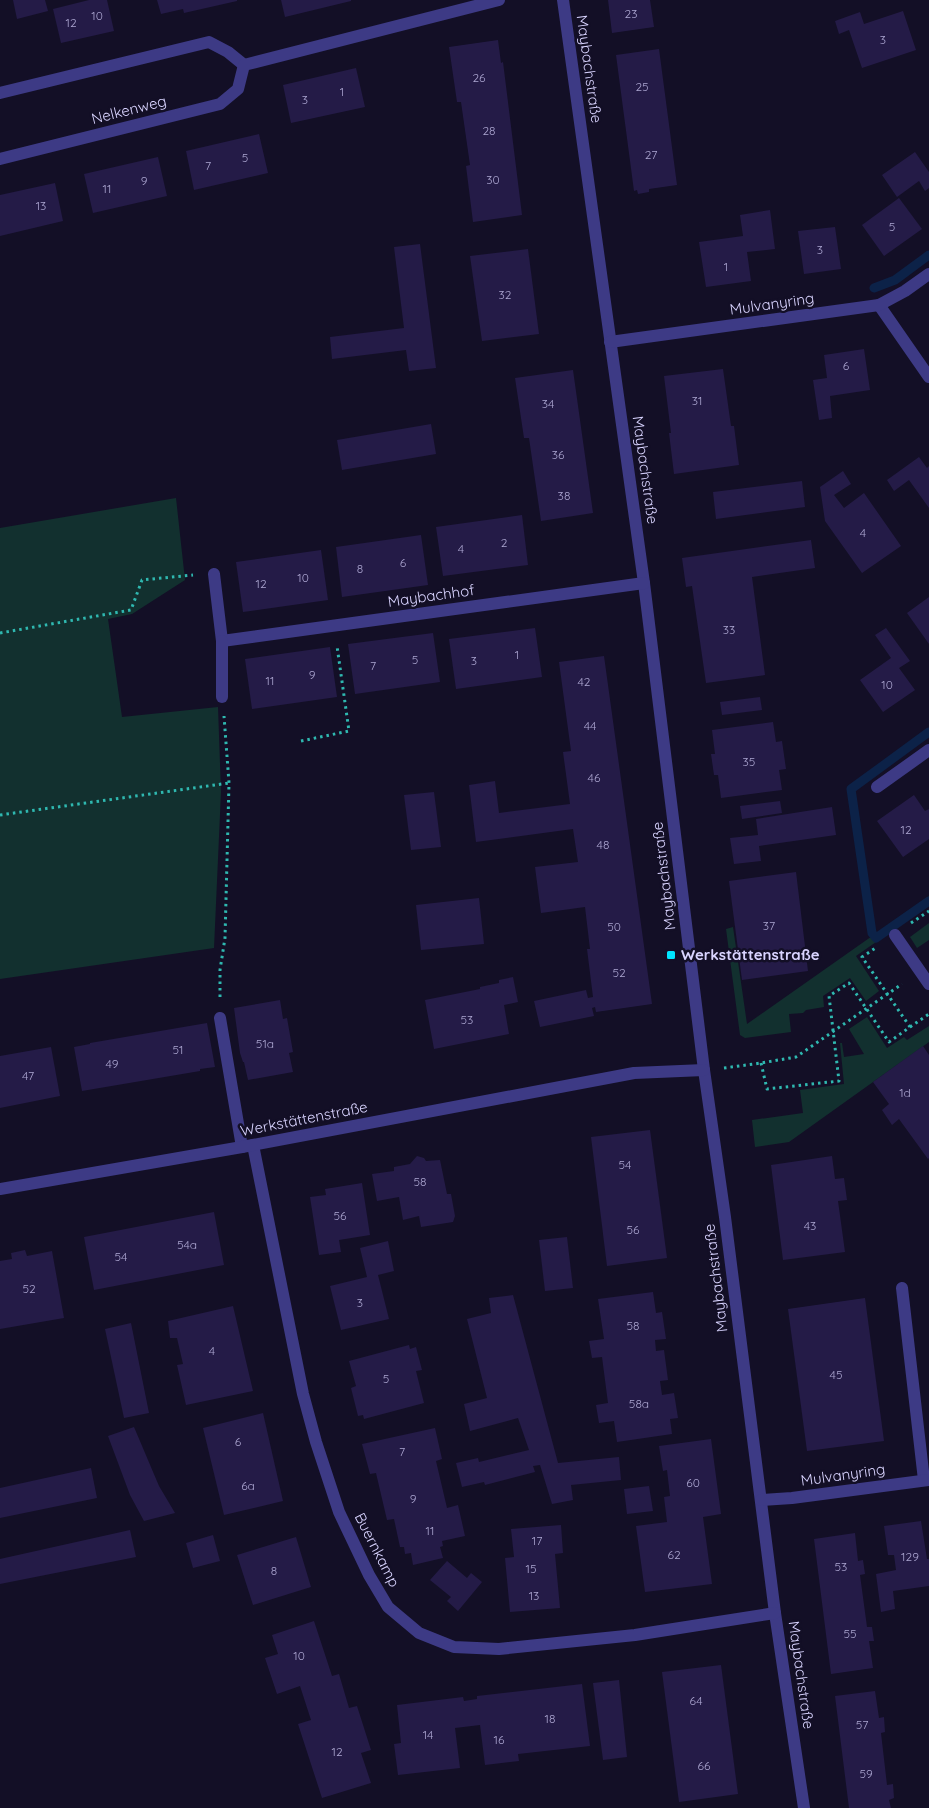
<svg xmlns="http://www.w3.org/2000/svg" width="929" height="1808" font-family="Quicksand,sans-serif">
<rect width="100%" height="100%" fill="#130f26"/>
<g fill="#12302f">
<path d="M176,498L185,580L132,614L108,619L122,717L218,707L221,792L214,948L0,979V528Z"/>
<path d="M929,896V905L856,956L879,991L866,1001L850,978L823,996L824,1007L806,1010L803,1013L789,1014L791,1032L745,1038L740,1035L726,929L733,927L747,1024Z"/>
<path d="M929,923V940L917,948L910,937Z"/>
<path d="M867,1017L887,1048L904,1037L907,1040L929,1026V1042L789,1142L755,1147L752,1120L803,1113L800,1090L844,1084L840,1043H842L844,1057L864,1054L849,1029Z"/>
</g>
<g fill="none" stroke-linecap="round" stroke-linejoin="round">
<g stroke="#0c2248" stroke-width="9">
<path d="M874,288L895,280L929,255"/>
<path d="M929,732L851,789L872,933L876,938L929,901"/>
</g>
</g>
<g fill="#241b47">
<path d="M13,0H45L48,11L17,19Z"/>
<path d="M89,0H107L114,31L61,43L53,9Z"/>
<path d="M157,0H237V1L184,13L183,9L161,14Z"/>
<path d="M281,0H351V1L285,17Z"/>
<path d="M608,0H650L654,27L612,33Z"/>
<path d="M903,11L916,50L862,68L849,30L839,34L835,21L860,12L864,24Z"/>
<path d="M498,40L501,63L503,62L522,215L473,222L466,166L470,165L461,102H457L449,47Z"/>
<path d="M659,49L677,185L649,189V192L638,194L637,190L634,191L616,55Z"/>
<path d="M356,68L365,107L291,123L283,85Z"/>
<path d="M259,134L268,173L194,190L186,151Z"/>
<path d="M915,152L929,172V188L925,191L919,181L897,197L882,175Z"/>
<path d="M158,157L167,196L93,213L84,174Z"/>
<path d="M55,183L63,221L0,236V195Z"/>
<path d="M899,198L922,229L884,256L862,225Z"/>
<path d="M770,210L775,249L747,252L751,281L706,287L699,242L743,236L740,215Z"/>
<path d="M835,227L841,269L804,274L798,231Z"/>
<path d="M420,244L436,368L409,371L406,350L332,359L330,337L404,328L394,247Z"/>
<path d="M528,249L539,334L482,341L470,256Z"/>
<path d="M864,349L870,390L830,396L832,418L819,420L813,380L827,378L824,355Z"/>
<path d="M723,369L731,426H734L739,465L674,474L669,433H671L664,376Z"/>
<path d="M573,370L593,513L541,521L529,438H524L515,378Z"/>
<path d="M431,424L436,454L342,470L337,440Z"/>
<path d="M919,457L927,468L929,466V508L909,480L894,491L887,480Z"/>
<path d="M843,471L851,484L834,495L844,508L864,493L901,546L862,573L825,521L820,487Z"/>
<path d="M802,481L805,507L716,519L713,492Z"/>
<path d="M522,515L528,565L443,576L436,527Z"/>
<path d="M421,535L428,585L342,597L336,547Z"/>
<path d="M811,540L815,568L752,577L765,675L706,683L692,586L686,587L682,558Z"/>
<path d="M321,550L328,600L243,612L236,562Z"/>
<path d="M929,597V644L907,613Z"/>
<path d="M535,628L542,677L456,689L449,639Z"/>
<path d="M886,628L910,661L899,668L915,690L883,712L860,680L891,658L875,635Z"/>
<path d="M433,633L440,682L355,694L348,644Z"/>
<path d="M330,647L337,697L252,709L245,659Z"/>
<path d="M604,656L652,1004L596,1012L595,1007L592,1008L594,1016L540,1027L534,1001L586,990L588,998L593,997L587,949H590L585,907L541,913L535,867L578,862L573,829L476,842L469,785L495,781L499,813L570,804L563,752L571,751L559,662Z"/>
<path d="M760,697L762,710L722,715L720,702Z"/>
<path d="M773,722L776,742L782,741L786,769L779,770L782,790L721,798L718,775H714L711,754H715L712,730Z"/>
<path d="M434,792L441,847L411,850L404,795Z"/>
<path d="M914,795L925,811L929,809V839L903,857L877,821Z"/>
<path d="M780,801L782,813L742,819L740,806Z"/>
<path d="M832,807L836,835L759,846L761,861L734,864L730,838L758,835L756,819Z"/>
<path d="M796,872L808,971L742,980L729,881Z"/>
<path d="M479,898L484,944L421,950L416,905Z"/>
<path d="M513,977L518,1002L504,1005L509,1034L434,1049L425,1000L480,989V987L499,983V980Z"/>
<path d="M280,1000L283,1019L287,1018L293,1052L289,1053L293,1072L248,1080L244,1062H243L240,1053L234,1008Z"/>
<path d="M207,1023L215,1067L200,1069V1071L82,1091L74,1047L90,1044V1043Z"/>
<path d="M923,1046L929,1055V1158L928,1159L899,1119L892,1125L882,1110L889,1104L873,1082Z"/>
<path d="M51,1047L60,1096L0,1108V1056Z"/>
<path d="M650,1130L667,1258L607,1266L591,1137Z"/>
<path d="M417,1156L424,1158L426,1161L440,1160L447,1194H451L455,1216L453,1222L421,1227L419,1216L403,1220L399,1197L377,1201L372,1174L394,1171V1167L410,1164Z"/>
<path d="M832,1156L835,1179L844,1178L847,1200L838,1201L845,1252L783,1260L771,1165Z"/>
<path d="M362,1183L370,1235L339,1240L341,1252L319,1255L310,1197L326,1195L325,1189Z"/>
<path d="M214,1212L224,1265L94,1290L84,1237Z"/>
<path d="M567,1237L573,1288L545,1291L539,1240Z"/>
<path d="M388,1241L394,1271L378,1275L389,1319L341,1330L330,1286L367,1277L360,1248Z"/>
<path d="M25,1250L27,1256L52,1251L64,1318L0,1329V1261L12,1259L11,1253Z"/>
<path d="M653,1292L656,1313L662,1312L666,1339L655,1340L656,1351L664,1350L668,1380L660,1381L662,1395L674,1393L678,1418L670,1419L672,1434L617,1442L614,1421L599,1423L596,1405L608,1403L602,1357L592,1358L589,1341L604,1339L598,1299Z"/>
<path d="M513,1295L558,1463L619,1457L621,1480L571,1485L573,1500L552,1504L540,1465L533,1466L535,1472L485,1485L484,1482L462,1487L456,1463L478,1458L479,1462L529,1450L518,1418L470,1431L464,1404L487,1398L467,1319L491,1313L489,1298Z"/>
<path d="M865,1298L884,1441L807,1451L788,1309Z"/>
<path d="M233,1306L253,1391L186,1405L177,1365L183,1364L177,1338H170L168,1321Z"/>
<path d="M131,1323L149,1413L124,1418L105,1329Z"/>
<path d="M409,1345L410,1349L416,1347L422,1370L416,1371L424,1403L364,1419L363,1415L358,1416L351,1388L356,1386L349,1361Z"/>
<path d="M263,1413L283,1501L224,1515L203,1428Z"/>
<path d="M134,1427L159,1486L175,1513L144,1521L130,1495L108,1436Z"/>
<path d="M435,1428L442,1459L436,1461L447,1508L458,1505L465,1536L442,1541L443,1546L440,1547L443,1558L413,1565L411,1553L405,1554L404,1547H400L394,1519L387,1520L376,1473L370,1474L362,1444Z"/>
<path d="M711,1439L721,1514L703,1517L712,1584L645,1592L636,1526L667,1522L664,1497L670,1496L667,1470L663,1471L659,1446Z"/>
<path d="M91,1468L97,1498L0,1518V1488Z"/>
<path d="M649,1486L653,1511L627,1514L624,1489Z"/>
<path d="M921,1521L927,1559H929V1586L893,1591L895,1609L881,1612L876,1574L896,1570L894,1555H888L884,1526Z"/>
<path d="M561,1525L563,1553L555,1554L560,1608L510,1612L505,1558L514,1557L511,1529Z"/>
<path d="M130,1530L136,1557L0,1584V1559Z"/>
<path d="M855,1533L858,1561L863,1560L865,1574L860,1575L867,1627H872L874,1641H869L873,1668L831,1674L814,1539Z"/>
<path d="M213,1535L220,1561L193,1568L186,1543Z"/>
<path d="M296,1537L311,1587L253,1605L237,1555Z"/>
<path d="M447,1561L467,1578L471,1573L482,1582L458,1611L447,1601L451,1597L430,1580Z"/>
<path d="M314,1621L332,1676L339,1674L349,1708L357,1706L371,1750L361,1753L371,1783L322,1798L298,1724L311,1720L300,1686L277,1694L265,1658L278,1654L272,1635Z"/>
<path d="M721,1665L738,1794L679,1802L662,1672Z"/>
<path d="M619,1680L627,1757L603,1760L593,1683Z"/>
<path d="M582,1684L590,1746L518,1754L519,1761L485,1765L480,1725L455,1728L460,1768L398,1775L394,1744L401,1743L397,1705L463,1697L464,1701L477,1699V1696Z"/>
<path d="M875,1691L879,1718L884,1717L885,1732L881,1733L887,1785L893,1784L894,1798L889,1800L891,1808H849L835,1696Z"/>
</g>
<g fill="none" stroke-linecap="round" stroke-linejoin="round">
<g stroke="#2fb8b0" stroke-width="3" stroke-dasharray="2.5 4" stroke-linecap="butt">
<path d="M0,633L131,610L142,580L193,575"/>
<path d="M301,741L349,731L337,646"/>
<path d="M0,815L229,783"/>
<path d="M911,923L929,911"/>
<path d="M220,997V970L225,938L229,783L224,716"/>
<path d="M910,1027L929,1014"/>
<path d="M761,1063L767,1089L839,1081L829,996L849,983L889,1042L910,1027L862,957L877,947"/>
<path d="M724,1068L761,1063L796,1057L902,984"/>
</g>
<g stroke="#3d3a85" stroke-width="12">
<path d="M220,1018L242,1147"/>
<path d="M902,1288L924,1480"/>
</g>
<g stroke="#3d3a85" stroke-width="12">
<path d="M563,0L644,583L704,1070L725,1217L775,1613L804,1808"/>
<path d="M0,93L209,42L228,52L244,65"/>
<path d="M0,159L220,104L238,89L244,65L499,0"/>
<path d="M879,305L929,377"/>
<path d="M610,342L879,305L905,291L929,274"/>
<path d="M214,574L222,641L644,583"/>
<path d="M222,641V697"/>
<path d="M877,787L929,750"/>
<path d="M895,935L929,984"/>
<path d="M253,1145L303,1394L316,1442L339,1512L369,1575L388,1607L419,1633L454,1647L499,1649L635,1635L775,1613"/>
<path d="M0,1189L242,1147L634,1073L704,1070"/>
<path d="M761,1500L792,1498L929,1480"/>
</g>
</g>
<rect fill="#00e5ff" stroke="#130f26" stroke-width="2" x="666" y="950" width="10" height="10" rx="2.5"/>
<g text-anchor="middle" stroke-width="5" stroke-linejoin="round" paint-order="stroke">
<g font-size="12" fill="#aca6d1">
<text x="631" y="18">23</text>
<text x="97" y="20">10</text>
<text x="71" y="27">12</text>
<text x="883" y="44">3</text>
<text x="479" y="82">26</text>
<text x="642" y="91">25</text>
<text x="342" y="96">1</text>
<text x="305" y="104">3</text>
<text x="489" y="135">28</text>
<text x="651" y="159">27</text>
<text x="245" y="162">5</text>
<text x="208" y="170">7</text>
<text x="493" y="184">30</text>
<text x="144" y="185">9</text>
<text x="107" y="193">11</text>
<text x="41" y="210">13</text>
<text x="892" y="231">5</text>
<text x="820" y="254">3</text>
<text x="726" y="271">1</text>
<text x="505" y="299">32</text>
<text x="846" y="370">6</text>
<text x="697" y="405">31</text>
<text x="548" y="408">34</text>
<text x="558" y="459">36</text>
<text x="564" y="500">38</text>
<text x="863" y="537">4</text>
<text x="504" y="547">2</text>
<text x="461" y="553">4</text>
<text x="403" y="567">6</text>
<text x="360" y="573">8</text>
<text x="303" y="582">10</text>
<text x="261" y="588">12</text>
<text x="729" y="634">33</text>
<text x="517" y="659">1</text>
<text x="415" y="664">5</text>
<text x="474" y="665">3</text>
<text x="373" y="670">7</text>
<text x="312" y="679">9</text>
<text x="270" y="685">11</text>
<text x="584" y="686">42</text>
<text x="887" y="689">10</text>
<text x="590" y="730">44</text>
<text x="749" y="766">35</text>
<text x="594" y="782">46</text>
<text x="906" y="834">12</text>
<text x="603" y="849">48</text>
<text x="769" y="930">37</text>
<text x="614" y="931">50</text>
<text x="619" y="977">52</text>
<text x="467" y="1024">53</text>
<text x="265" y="1048">51a</text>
<text x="178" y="1054">51</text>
<text x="112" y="1068">49</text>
<text x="28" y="1080">47</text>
<text x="905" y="1097">1d</text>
<text x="625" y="1169">54</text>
<text x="420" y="1186">58</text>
<text x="340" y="1220">56</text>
<text x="810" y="1230">43</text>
<text x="633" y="1234">56</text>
<text x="187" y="1249">54a</text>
<text x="121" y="1261">54</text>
<text x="29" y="1293">52</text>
<text x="360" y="1307">3</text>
<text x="633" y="1330">58</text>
<text x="212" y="1355">4</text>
<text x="836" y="1379">45</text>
<text x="386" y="1383">5</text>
<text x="639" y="1408">58a</text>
<text x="238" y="1446">6</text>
<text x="402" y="1456">7</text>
<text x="693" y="1487">60</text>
<text x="248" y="1490">6a</text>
<text x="413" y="1503">9</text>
<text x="430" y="1535">11</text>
<text x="537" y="1545">17</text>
<text x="674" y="1559">62</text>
<text x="910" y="1561">129</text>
<text x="841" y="1571">53</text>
<text x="531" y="1573">15</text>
<text x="274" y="1575">8</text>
<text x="534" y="1600">13</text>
<text x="850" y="1638">55</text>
<text x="299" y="1660">10</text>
<text x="696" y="1705">64</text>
<text x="550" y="1723">18</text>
<text x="862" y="1729">57</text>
<text x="428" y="1739">14</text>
<text x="499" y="1744">16</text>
<text x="337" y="1756">12</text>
<text x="704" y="1770">66</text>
<text x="866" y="1778">59</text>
</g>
<g font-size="15" fill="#d9d4ff" stroke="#130f26">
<text transform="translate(589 69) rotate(82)" y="5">Maybachstraße</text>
<text transform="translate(129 110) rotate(-14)" y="5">Nelkenweg</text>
<text transform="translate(772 304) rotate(-8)" y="5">Mulvanyring</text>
<text transform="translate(645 470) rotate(82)" y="5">Maybachstraße</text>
<text transform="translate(431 596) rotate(-8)" y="5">Maybachhof</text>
<text transform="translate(664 876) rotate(-97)" y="5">Maybachstraße</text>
<text transform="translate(304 1119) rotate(-11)" y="5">Werkstättenstraße</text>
<text transform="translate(716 1278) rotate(-97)" y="5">Maybachstraße</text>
<text transform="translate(843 1475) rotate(-8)" y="5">Mulvanyring</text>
<text transform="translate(377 1550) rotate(63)" y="5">Buernkamp</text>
<text transform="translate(801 1675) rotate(82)" y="5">Maybachstraße</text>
</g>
<g font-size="15" font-weight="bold" fill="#d9d4ff" stroke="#130f26" text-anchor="start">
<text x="681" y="960">Werkstättenstraße</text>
</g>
</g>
</svg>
